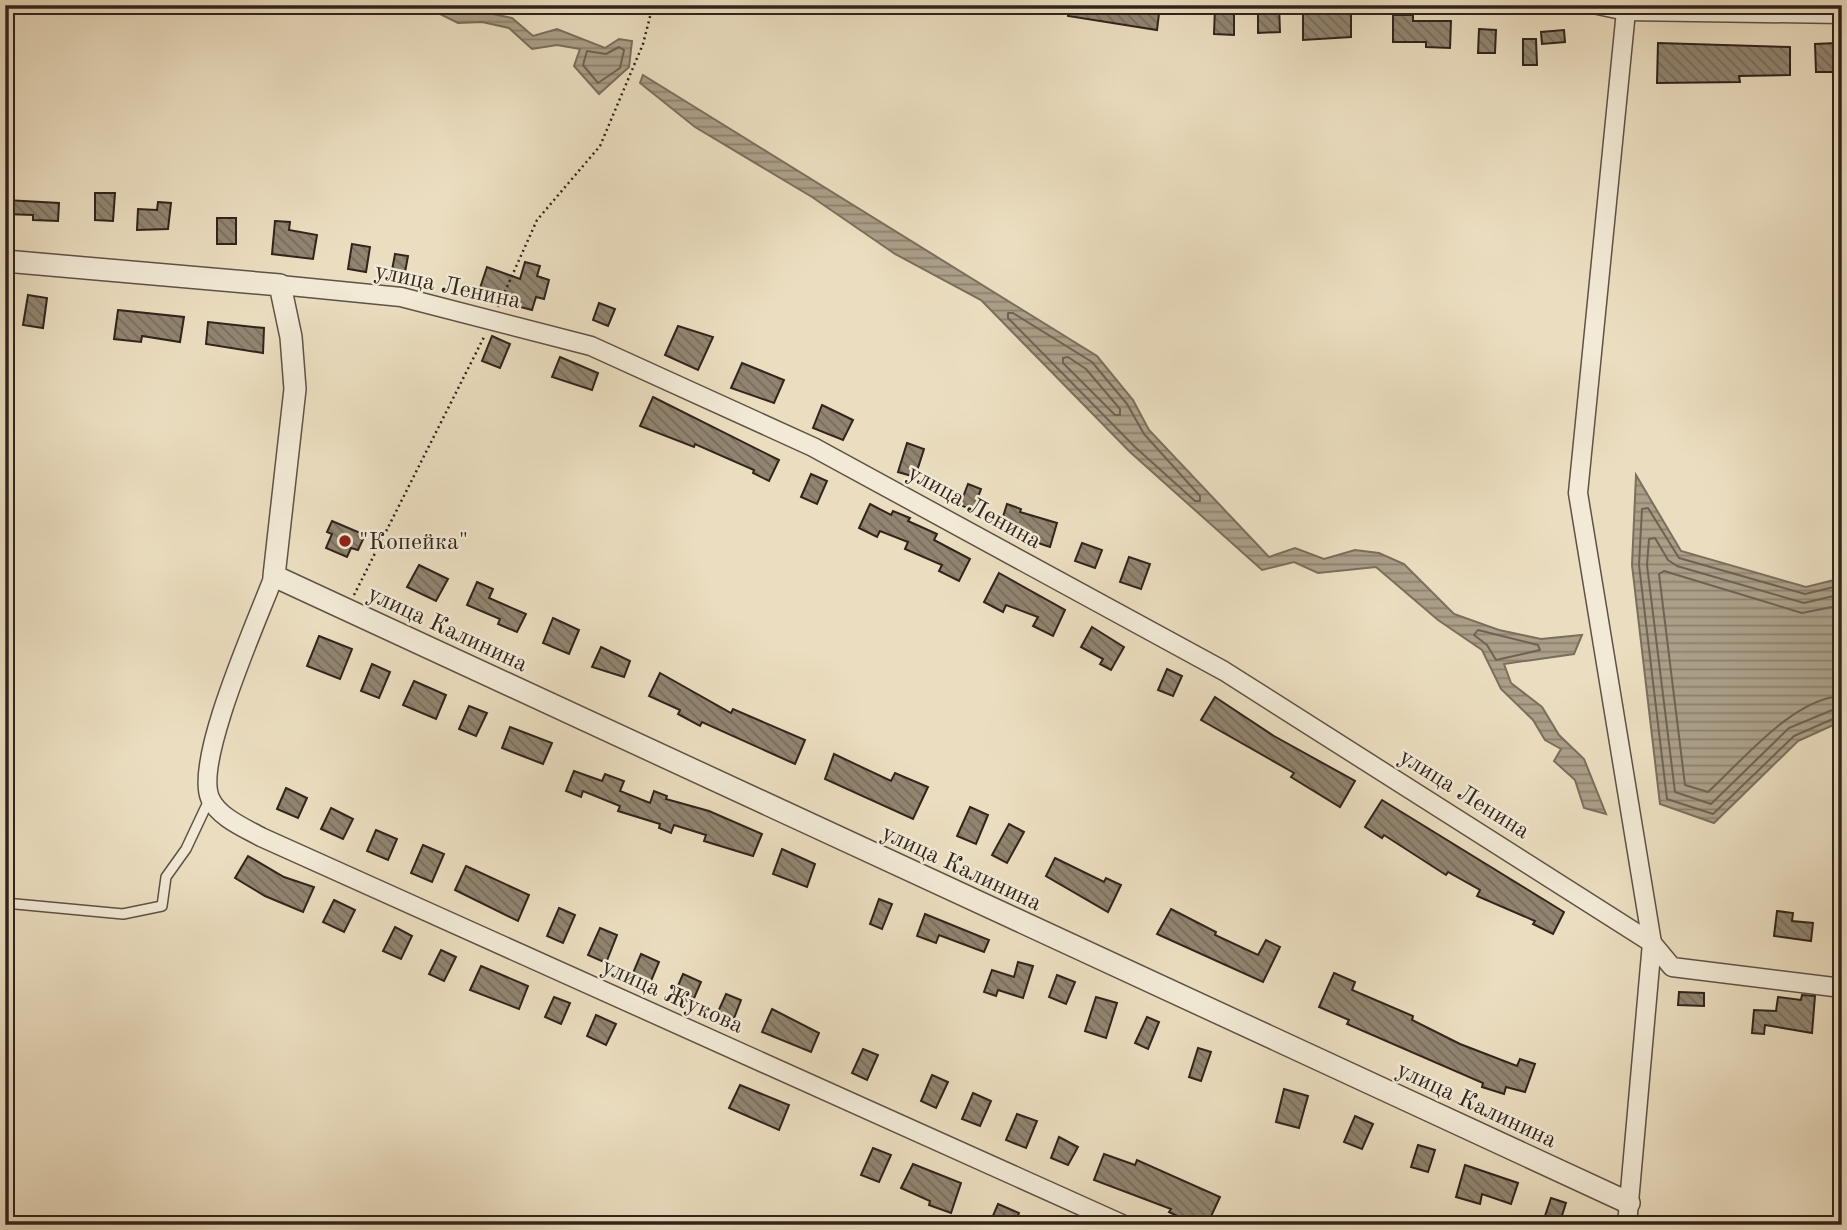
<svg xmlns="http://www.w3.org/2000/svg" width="1847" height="1230" font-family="'Old Standard TT',serif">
<defs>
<pattern id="water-rules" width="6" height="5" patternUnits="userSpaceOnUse" patternTransform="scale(1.75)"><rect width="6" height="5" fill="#ab9f88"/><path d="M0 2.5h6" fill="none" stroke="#8c816e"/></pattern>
<pattern id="building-back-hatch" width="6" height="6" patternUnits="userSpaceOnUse" patternTransform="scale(1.75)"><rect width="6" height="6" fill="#918571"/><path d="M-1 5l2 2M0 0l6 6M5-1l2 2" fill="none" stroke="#776d5c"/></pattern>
</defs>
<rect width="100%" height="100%" fill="#ebdec0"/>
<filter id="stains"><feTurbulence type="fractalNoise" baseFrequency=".00286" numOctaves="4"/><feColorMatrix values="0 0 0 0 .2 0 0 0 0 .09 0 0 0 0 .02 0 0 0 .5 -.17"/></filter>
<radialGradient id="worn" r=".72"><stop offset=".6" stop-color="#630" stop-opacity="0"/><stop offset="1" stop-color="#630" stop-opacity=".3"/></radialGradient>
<g fill="url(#water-rules)" stroke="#7a6e5d" stroke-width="2">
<path d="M422,5H447L512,18L533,36L557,29L605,48L619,39L632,41L629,67L599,94L574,66L580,49L557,45L532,49L509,28L482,22L458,23Z"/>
<path d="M643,75L1097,356L1133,400L1149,430L1269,557L1295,548L1324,559L1355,550L1379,553L1404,564L1454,614L1499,630L1541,639L1582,635L1574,654L1504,664L1511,683L1542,707L1559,735L1584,759L1606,814L1584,808L1575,780L1554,761L1561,749L1545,740L1533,720L1501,689L1482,650L1438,620L1376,567L1318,573L1294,562L1262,570L1130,452L981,300L895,254L812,197L695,127L640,83Z"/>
<path d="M1636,475L1681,551L1806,587L1842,578V721L1798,741L1714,823L1660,804L1632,565Z"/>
</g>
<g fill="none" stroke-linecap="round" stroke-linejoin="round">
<g stroke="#6e6252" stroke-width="2">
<path d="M619,47L624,50L620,68L598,83L583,65L587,51L606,54Z"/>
<path d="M1008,313H1013L1092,362L1127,404L1144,434L1200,496V501H1195L1135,447L1008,318Z"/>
<path d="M1068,357L1086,369L1120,409V415H1115L1063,363V358Z"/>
<path d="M1842,585L1805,594L1679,558L1648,508L1642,509L1639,565L1667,799L1713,814L1794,736L1842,715"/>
<path d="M1842,594L1804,603L1677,566L1668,560L1655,538L1649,539L1647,565L1675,792L1711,804L1789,728L1842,706"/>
<path d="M1842,605L1802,613L1664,571L1659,574L1685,785L1708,792C1742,761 1793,698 1842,696"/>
<path d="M1478,630L1538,645L1540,650L1496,660L1487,645L1474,635Z"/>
</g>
</g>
<g fill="url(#building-back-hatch)" stroke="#30241c" stroke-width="2">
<path d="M1069,5H1160L1157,30L1068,16Z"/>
<path d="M1279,6L1280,32L1258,33V7Z"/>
<path d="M1215,7L1234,8V35L1214,34Z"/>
<path d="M1303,12H1351V37L1303,40Z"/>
<path d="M1393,15H1413V21H1451L1450,48L1426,47V42H1393Z"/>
<path d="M1479,29L1496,30L1495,53H1478Z"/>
<path d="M1564,30L1565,42L1542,44L1541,32Z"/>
<path d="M1523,39H1536L1537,65H1523Z"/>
<path d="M1658,43L1790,47V75L1739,76L1740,82L1657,83Z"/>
<path d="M1837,43L1838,72H1816L1815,44Z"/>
<path d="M95,193H115L113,221L95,220Z"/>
<path d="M5,200L59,203L58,221L33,220V215L5,214Z"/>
<path d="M158,202L171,203L168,229L137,230L138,209L157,210Z"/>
<rect x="217" y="218" width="19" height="26"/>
<path d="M275,221L290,222L289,230L317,235L313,259L272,254Z"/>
<path d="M352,244L370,247L366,272L348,269Z"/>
<path d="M395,254L408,256L403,283L390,281Z"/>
<path d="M525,262L540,266L537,276L549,280L544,299L536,297L532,310L513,305L515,299L480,288L487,267L520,279Z"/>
<path d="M28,295L47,298L43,328L23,325Z"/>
<path d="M599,303L615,309L608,326L593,320Z"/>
<path d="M118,310L184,317L180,342L142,336L141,342L114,339Z"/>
<path d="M208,322L264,328L263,353L206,344Z"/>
<path d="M678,326L713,337L698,370L665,355Z"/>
<path d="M492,336L510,344L500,368L482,361Z"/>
<path d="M560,357L598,373L592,390L552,377Z"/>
<path d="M742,363L784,380L774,403L731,388Z"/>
<path d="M653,397L779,460L769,481L753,473L754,470L695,444L694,447L640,426Z"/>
<path d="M822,405L853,420L843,440L813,428Z"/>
<path d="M907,443L924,449L915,477L898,472Z"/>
<path d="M811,474L827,481L817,504L801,497Z"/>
<path d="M968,484L981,489L973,510L960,505Z"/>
<path d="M870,504L891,515L893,511L910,518L908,521L937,534L934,540L970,559L959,581L939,571L942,565L905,549L908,542L880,531L877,537L859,528Z"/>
<path d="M1007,504L1021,509L1020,512L1057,523L1050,547L1026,539L1028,532L1001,523Z"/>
<path d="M332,521L365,535L358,550L351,548L347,557L326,548L332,534L327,532Z"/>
<path d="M1082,543L1102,550L1095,568L1075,561Z"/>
<path d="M1129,557L1150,564L1141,589L1120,582Z"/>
<path d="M419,565L448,579L436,601L407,587Z"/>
<path d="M999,573L1065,610L1053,636L1033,626L1038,617L1006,605L1003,612L984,602Z"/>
<path d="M477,582L493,589L489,598L526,614L517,632L498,624L500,619L467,605Z"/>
<path d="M553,618L579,630L569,654L543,643Z"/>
<path d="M1092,627L1124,647L1111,670L1100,664L1103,659L1081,647Z"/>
<path d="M319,636L352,649L340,679L307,666Z"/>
<path d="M601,647L630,661L624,677L592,667Z"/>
<path d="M372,664L390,672L379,698L361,691Z"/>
<path d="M1167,669L1182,676L1173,696L1158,690Z"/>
<path d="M660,673L731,713L733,709L805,740L795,764L702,722L700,726L678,714L680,710L649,696Z"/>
<path d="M414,681L446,695L436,719L403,705Z"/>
<path d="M1215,697L1274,736L1355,781L1340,807L1291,777L1294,773L1201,720Z"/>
<path d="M469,706L487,713L476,736L459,729Z"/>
<path d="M510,727L552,743L543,764L502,748Z"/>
<path d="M834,754L891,781L895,773L928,787L913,819L825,779Z"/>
<path d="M574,771L602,781L605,774L624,781L620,791L650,803L654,791L667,796L666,799L709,811L762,834L753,856L704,841L706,835L674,825L671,833L659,828L660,824L618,811L620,806L583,791L581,797L566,791Z"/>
<path d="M286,788L307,798L298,818L277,809Z"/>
<path d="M1382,800L1564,912L1553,934L1533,924L1535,921L1477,896L1480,890L1448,872L1446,875L1384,835L1382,838L1365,827Z"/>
<path d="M970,807L988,815L976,844L957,836Z"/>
<path d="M331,808L353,819L343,839L321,829Z"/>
<path d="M1009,824L1024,832L1007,863L992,855Z"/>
<path d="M376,830L397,839L388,860L367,851Z"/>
<path d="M423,845L444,854L432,882L411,873Z"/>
<path d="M782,849L815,864L807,887L773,874Z"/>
<path d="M248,856L284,877L314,887L303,912L265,896L235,878Z"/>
<path d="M1055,858L1104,882L1106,878L1121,885L1108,912L1046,876Z"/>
<path d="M466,866L529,895L518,921L455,890Z"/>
<path d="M879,899L892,904L882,929L870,924Z"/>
<path d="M334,900L355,910L344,932L323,922Z"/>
<path d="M559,908L575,915L563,943L547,936Z"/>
<path d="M1171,909L1216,932L1215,935L1258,955L1266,940L1280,947L1263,982L1157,934Z"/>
<path d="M1777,911L1793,913L1792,921L1813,923L1811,941L1774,936Z"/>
<path d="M925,914L989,940L984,952L939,935L936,943L917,936Z"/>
<path d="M395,927L412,936L401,959L383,951Z"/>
<path d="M600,928L617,935L606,963L588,955Z"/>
<path d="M441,950L456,957L444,981L429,974Z"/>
<path d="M641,954L659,962L651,981L633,973Z"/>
<path d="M1018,962L1033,966L1023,998L998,990L996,996L984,992L992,970L1014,977Z"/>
<path d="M481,966L528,986L519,1009L470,990Z"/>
<path d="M1334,973L1355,982L1352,990L1413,1016L1412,1020L1460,1044L1517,1066L1520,1059L1535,1064L1525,1092L1506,1087L1504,1094L1482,1087L1483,1083L1347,1024L1349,1020L1319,1007Z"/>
<path d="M683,974L701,982L692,1003L674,995Z"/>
<path d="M1057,975L1075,982L1066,1004L1049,997Z"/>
<path d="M1679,992L1704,993V1006L1678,1005Z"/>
<path d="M726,994L741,1000L733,1021L717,1014Z"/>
<path d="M1802,995L1815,996L1812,1033L1765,1025L1764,1034L1752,1033L1754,1010L1776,1011L1778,997L1801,1000Z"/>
<path d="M554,997L570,1003L561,1024L545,1017Z"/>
<path d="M1096,997L1117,1003L1106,1038L1085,1031Z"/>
<path d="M772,1009L819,1033L811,1052L762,1032Z"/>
<path d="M596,1015L616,1024L606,1045L587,1036Z"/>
<path d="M1147,1017L1159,1022L1148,1049L1135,1043Z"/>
<path d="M1198,1048L1211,1052L1201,1081L1189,1077Z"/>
<path d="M863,1049L878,1055L867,1080L852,1073Z"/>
<path d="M932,1075L948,1082L936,1108L921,1101Z"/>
<path d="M740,1085L789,1105L779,1130L729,1108Z"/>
<path d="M1284,1089L1308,1096L1299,1128L1276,1122Z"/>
<path d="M973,1093L991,1101L980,1126L962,1119Z"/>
<path d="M1017,1114L1037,1121L1026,1148L1006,1140Z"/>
<path d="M1355,1116L1373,1124L1362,1149L1344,1142Z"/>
<path d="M1059,1137L1078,1147L1068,1165L1051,1158Z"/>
<path d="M1418,1145L1435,1150L1428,1172L1411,1167Z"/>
<path d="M873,1148L891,1155L879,1182L861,1175Z"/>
<path d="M1104,1154L1135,1165L1137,1160L1220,1197L1207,1225H1196L1169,1212L1171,1209L1094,1180Z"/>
<path d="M913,1164L961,1183L951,1213L929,1205L930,1201L901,1188Z"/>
<path d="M1465,1165L1518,1183L1511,1204L1482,1194L1480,1204L1456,1197Z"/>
<path d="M1551,1198L1566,1203L1559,1225L1543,1222Z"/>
<path d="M998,1204L1019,1213L1014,1225H989Z"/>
</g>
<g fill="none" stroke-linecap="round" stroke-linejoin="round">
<defs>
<path id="service" d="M5,903L123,914L162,906L166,877L186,849L210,798"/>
<g id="minor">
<path d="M1598,5L1626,11L1842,14"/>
<path d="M1626,11L1578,493L1652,943L1627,1225"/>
<path d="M280,285L401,297L591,346L813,447L1224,671L1652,943L1672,967L1842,988"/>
<path d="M274,576C258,619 194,760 210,798C218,817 245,828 261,837L1124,1225"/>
</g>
<path id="tertiary" d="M5,261L280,285L291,337L295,389L274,576L1629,1203"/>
</defs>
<use href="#service" stroke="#5f5245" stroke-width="12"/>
<use href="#minor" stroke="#5f5245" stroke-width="21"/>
<use href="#tertiary" stroke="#5f5245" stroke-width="24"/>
<g stroke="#30241c" stroke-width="2.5" stroke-dasharray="2 3.5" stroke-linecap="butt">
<path d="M498,307L537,220L600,146L643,44L653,5"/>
<path d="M354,595L485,335"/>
</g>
<use href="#service" stroke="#f2ead6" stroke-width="9"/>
<use href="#minor" stroke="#f2ead6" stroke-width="18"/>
<use href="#tertiary" stroke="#f2ead6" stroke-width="21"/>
</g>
<circle fill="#8f2418" stroke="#f2ead6" stroke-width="2.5" cx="345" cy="541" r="7"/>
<g text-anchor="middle" stroke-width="5" stroke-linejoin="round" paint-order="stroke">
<g font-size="24" fill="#30241c" stroke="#f2ead6">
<text transform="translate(448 285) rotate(12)" y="8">улица Ленина</text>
<text transform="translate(975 506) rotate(29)" y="8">улица Ленина</text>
<text transform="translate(448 628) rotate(25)" y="8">улица Калинина</text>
<text transform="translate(1465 793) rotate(32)" y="8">улица Ленина</text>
<text transform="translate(962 867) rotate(25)" y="8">улица Калинина</text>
<text transform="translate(673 995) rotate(24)" y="8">улица Жукова</text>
<text transform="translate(1477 1104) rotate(25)" y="8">улица Калинина</text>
</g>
<g font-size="24" fill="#30241c" stroke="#f2ead6" text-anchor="start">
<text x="359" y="549">"Копейка"</text>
</g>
</g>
<rect width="1847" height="1230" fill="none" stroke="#ebdec0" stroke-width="28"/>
<rect x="7" y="7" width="1833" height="1216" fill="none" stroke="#30241c" stroke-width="3.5"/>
<rect x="14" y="14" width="1819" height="1202" fill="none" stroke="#30241c" stroke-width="2"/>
<rect width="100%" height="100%" filter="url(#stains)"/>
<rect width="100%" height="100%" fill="url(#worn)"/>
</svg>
